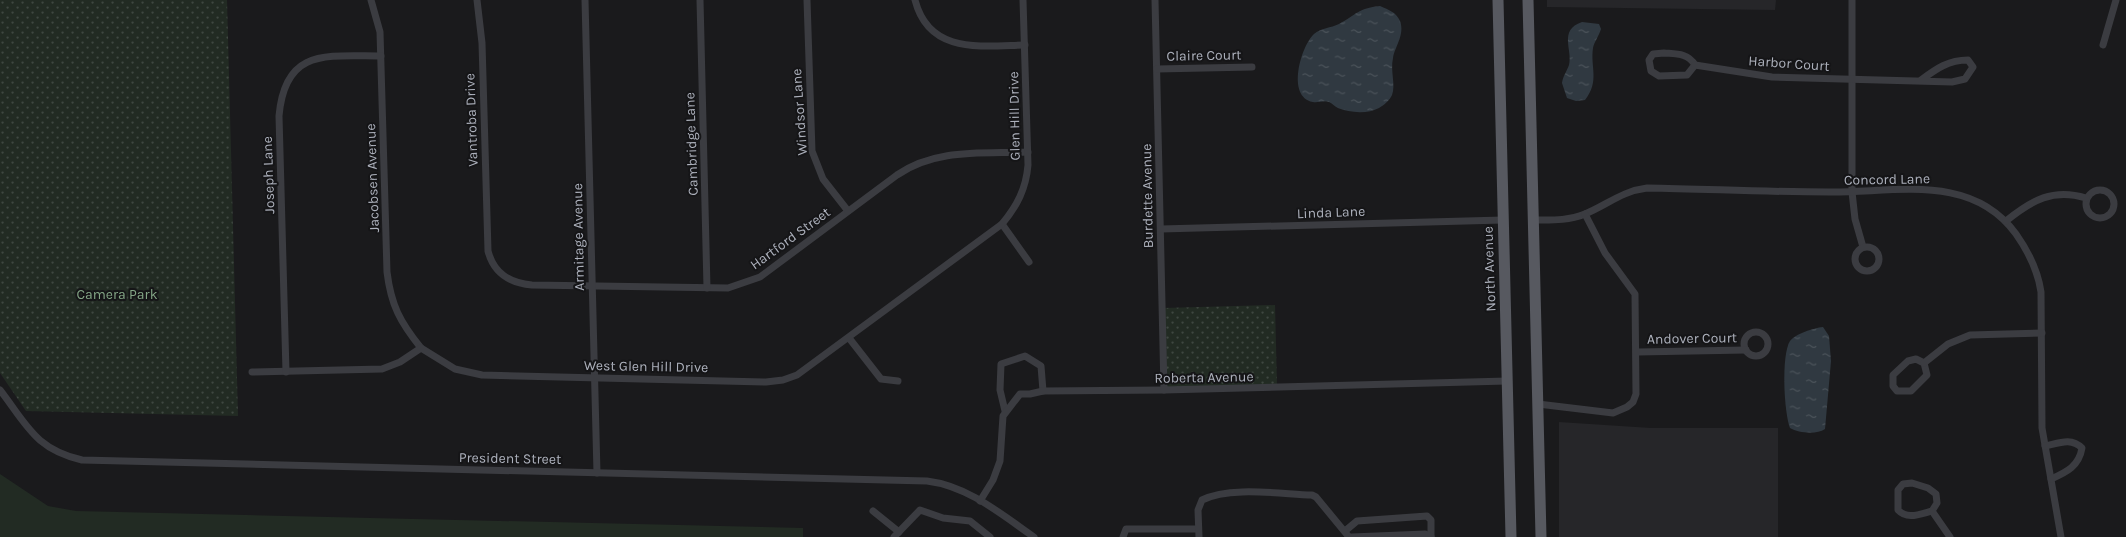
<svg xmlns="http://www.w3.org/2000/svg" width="2126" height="537" font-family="Karla,sans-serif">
<defs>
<pattern id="park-dots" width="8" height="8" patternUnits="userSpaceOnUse" patternTransform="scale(1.25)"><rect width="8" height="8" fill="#222b23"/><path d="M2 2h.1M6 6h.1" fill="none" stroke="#3f4741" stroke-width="1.8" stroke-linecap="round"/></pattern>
<pattern id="water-ripples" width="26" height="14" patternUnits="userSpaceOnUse" patternTransform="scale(1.25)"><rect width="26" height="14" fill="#303941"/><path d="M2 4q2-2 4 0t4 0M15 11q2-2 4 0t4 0" fill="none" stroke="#4b535a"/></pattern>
</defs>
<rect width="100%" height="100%" fill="#1a1a1c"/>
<g fill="#262629">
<path d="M1547,0H1776L1775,10L1547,7Z"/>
<path d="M1559,422L1651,428H1778V537H1559Z"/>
</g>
<path fill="#222b23" d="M0,474L48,506L76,511L803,528V537H0Z"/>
<g fill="url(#park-dots)">
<path d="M0,0H227L238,416L26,411L0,373Z"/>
<path d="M1275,305L1277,386L1166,388L1164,308Z"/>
</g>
<g fill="url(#water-ripples)">
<path d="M1380,6C1389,10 1396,12 1400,21C1405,35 1395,46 1393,58C1390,71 1396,85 1392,95C1390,100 1384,105 1379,108C1368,114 1350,113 1338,108C1335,107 1332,103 1329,102C1324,100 1318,103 1313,102C1286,97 1301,46 1314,34C1321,28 1331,28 1339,24C1356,15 1358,8 1380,6Z"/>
<path d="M1582,22L1599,24L1601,29C1599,36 1594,42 1593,48C1590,67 1600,81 1585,100L1576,101L1567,98L1562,83C1563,76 1567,71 1569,65C1573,50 1558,30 1582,22Z"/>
<path d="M1823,327L1829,336L1831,361L1825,429C1816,435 1799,433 1790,428C1784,413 1781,355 1790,341C1795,334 1814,328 1823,327Z"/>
</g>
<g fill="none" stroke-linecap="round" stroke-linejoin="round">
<g stroke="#3b3c41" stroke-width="7">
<path d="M371,0L380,32L387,272C391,305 400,322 421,348"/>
<path d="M477,0L482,43L488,251C494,274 510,283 532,285L728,288L760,277L897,175C936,148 983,154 1028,152"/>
<path d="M585,0L597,473"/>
<path d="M700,0L707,288"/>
<path d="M807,0L812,151L823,179L848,211"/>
<path d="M915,0C929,55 982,46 1025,45"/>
<path d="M1155,0L1164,390"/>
<path d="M1852,0V192L1855,219L1863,247"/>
<path d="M2103,45L2116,0"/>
<path d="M1664,53C1676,54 1688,53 1695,65L1687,75L1659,76L1651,71L1649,60L1653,54Z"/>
<path d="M1695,65L1772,77L1952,82L1965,79L1973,67L1968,60C1948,60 1936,69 1921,80"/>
<path d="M1157,69L1252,67"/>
<circle cx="2100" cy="204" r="14"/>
<path d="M1534,220C1551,220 1568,221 1585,214C1607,205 1622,191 1647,188C1708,189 1768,192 1829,192C1894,193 1971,172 2016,234C2028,251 2038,271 2041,292L2042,428L2061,537"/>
<path d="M2006,221C2032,200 2053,188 2086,198"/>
<path d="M1002,224L1029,262"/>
<path d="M1161,229L1503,220"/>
<circle cx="1867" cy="259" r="12"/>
<circle cx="1756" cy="344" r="12"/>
<path d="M849,338L881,379L898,381"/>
<path d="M1638,352L1746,350"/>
<path d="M1916,359L1924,363L1927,375L1911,391H1897L1893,386V375L1908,361Z"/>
<path d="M1924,363L1948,344L1970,335L2042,333"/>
<path d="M252,372L382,369L400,362L421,348L455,369L482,375L766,382L783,380L797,375L1002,224C1017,206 1026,189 1028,165L1023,0"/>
<path d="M286,372L279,116C285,48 326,56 381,56"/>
<path d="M0,390C27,425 35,449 82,460L927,481C968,486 1001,514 1034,537"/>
<path d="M1538,404L1613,413L1627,407L1633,402L1636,394L1635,294L1605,253L1585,214"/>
<path d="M1005,411L1000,390L1001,364L1025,356L1041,366L1043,391"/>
<path d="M2045,446C2059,443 2071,437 2082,448C2079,466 2067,472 2051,479"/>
<path d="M1912,483L1928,488L1936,494L1937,503L1932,511C1920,514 1907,520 1898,510V490L1903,484Z"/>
<path d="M980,501L993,480L1000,461L1003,416L1020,394H1030L1043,391L1164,390L1507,381"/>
<path d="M873,511L899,532"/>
<path d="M1932,511L1950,537"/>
<path d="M1345,531L1357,521L1427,516L1431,520V537"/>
<path d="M894,537L920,510L943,518L970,521L990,537"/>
<path d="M1123,537L1126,529H1197"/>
<path d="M1199,537L1198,510L1202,500C1230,486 1280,494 1312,495L1316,497L1349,537"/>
<path d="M1352,537L1425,534L1431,537"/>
</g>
<g stroke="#575960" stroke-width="11">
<path d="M1498,0L1511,537"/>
<path d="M1528,0L1541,537"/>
</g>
</g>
<g text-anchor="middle" stroke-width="4" stroke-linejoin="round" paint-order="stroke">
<g font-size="14" fill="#adb1bc" stroke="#151517">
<text transform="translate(1204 55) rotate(-1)" y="5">Claire Court</text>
<text transform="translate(1789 63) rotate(4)" y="5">Harbor Court</text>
<text transform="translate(799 112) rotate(-94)" y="5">Windsor Lane</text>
<text transform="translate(1014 116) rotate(-91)" y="5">Glen Hill Drive</text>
<text transform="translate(471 120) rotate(-92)" y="5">Vantroba Drive</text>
<text transform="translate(691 144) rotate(-92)" y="5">Cambridge Lane</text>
<text transform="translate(268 175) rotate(-92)" y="5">Joseph Lane</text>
<text transform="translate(372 178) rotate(-92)" y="5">Jacobsen Avenue</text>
<text transform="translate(1887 179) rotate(-1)" y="5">Concord Lane</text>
<text transform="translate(1147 196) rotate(-91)" y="5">Burdette Avenue</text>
<text transform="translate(1331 212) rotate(-2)" y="5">Linda Lane</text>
<text transform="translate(578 237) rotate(-91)" y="5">Armitage Avenue</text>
<text transform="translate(790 238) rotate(-36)" y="5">Hartford Street</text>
<text transform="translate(1489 269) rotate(-92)" y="5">North Avenue</text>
<text transform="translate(1692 338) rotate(-1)" y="5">Andover Court</text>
<text transform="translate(646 366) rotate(1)" y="5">West Glen Hill Drive</text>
<text transform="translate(1204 377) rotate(-1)" y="5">Roberta Avenue</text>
<text transform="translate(510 458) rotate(1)" y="5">President Street</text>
</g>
<g font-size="14" fill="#84a686" stroke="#151517">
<text x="117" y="299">Camera Park</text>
</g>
</g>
</svg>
